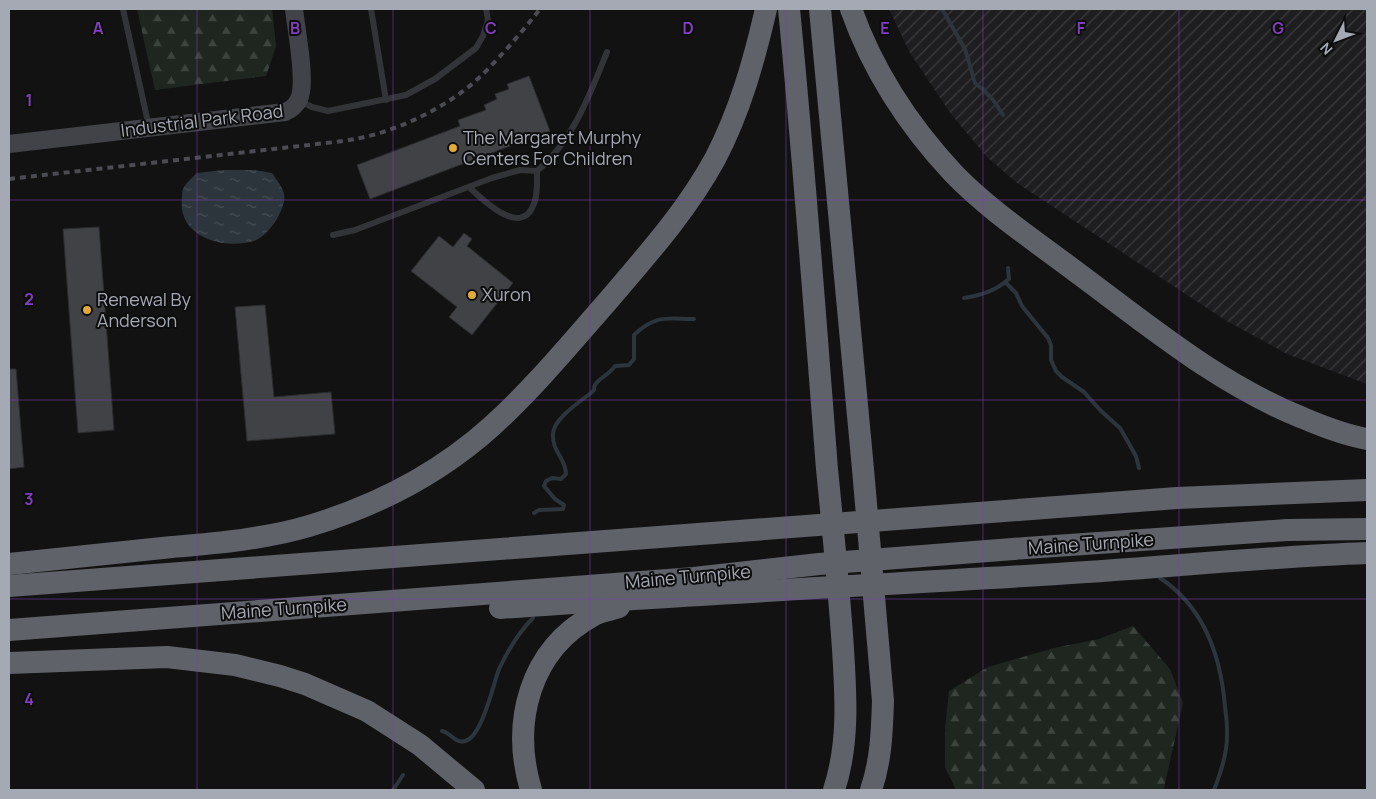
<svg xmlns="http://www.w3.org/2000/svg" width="1376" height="799" font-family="Manrope,sans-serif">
<defs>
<pattern id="industrial-furrows" width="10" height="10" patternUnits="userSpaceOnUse" patternTransform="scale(1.25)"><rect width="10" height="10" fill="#1e1e20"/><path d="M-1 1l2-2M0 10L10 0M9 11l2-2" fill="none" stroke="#3c3c3e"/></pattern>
<pattern id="forest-firs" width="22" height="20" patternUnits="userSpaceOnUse" patternTransform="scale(1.25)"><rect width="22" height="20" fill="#1f261f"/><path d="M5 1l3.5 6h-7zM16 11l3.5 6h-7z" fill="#3d433d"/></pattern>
<pattern id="water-ripples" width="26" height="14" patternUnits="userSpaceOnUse" patternTransform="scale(1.25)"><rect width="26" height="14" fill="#2c353b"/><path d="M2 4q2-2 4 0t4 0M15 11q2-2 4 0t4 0" fill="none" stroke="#484f55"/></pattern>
</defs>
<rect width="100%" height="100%" fill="#121213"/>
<path fill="url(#industrial-furrows)" d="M889,9H1367V384L1287,354L1225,320L1017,183L987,157L951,114L910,53Z"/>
<g fill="url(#forest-firs)">
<path d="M137,9H272L276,46L266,76L155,90Z"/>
<path d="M1133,626L1170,669L1183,703L1164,788L1162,790H956L945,767V729L949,691L988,667L1054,648L1099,639Z"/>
</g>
<path fill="url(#water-ripples)" d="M223,170H255L272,173C285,192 289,195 278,217C274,225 263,238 254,241C223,250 177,237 182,198C182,195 182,190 184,187C187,182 193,177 197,173Z"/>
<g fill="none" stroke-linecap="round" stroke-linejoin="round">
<g stroke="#2c353b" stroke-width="4">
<path d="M942,9L965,49L975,83C988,92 995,102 1003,115"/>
<path d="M1005,282L1016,293L1022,306L1048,338L1051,345V360L1056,371L1062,377L1084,392L1101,411L1120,428L1136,456L1139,468"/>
<path d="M964,298C982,295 995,291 1009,279L1008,268"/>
<path d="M534,513L539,510L563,509L564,505L555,499L544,486L546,481L552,478L561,479L566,474C566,458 552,452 553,434C553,419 581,401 592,392C597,387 592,391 595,385C600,377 609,375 615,366L629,365L634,359V335C656,314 667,319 694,319"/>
<path d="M1160,578C1204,607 1221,657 1225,707C1227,721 1228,736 1226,749C1224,763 1219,777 1214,790"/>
<path d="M442,731C450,732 455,744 465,741C482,737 493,685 499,669C508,650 519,632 533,618"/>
<path d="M393,790L403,775"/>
</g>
</g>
<g fill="#414246" stroke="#2c2c2f">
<path d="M529,76L550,131L370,199L357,165L460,126L458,120L486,110L484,105L497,99L495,94L509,89L507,84Z"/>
<path d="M99,227L114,430L78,433L63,229Z"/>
<path d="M464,233L472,239L467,246L513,283L472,335L449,317L457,307L411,271L439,236L453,247Z"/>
<path d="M265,305L274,397L331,392L335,434L247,441L235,307Z"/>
<path d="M9,369H16L24,467L9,469Z"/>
</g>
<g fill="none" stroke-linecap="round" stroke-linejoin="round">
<g stroke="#333438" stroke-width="6">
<path d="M123,9L149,127"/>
<path d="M371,9L386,100"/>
<path d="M300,101L312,107L328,111L406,95L435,79L476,48L483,36L488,20L486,9"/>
<path d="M469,187C482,199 520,237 533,206C538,196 537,182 537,171"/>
<path d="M333,235L355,230L492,178L520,170L537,171C573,141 590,94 607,52"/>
</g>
<path stroke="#424348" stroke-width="18" d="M9,144L285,112C292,109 296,106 299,99C307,82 296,29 294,9"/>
<g stroke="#606269" stroke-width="22">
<path d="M789,9C804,162 815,315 827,469C833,529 839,589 843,649C846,697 849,744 834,790"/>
<path d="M820,9L863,469L883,701C882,732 881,761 871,790"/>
<path d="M851,9C873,71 909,126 954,174C990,211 1034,240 1075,271C1148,325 1218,384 1303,418C1324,427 1345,435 1367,439"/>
<path d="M9,564C63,558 118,553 172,547C218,543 265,539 309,526C376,506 440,473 492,426C534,388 570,344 607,302C646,256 686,212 715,159C740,111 754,61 766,9"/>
<path d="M9,586L1177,498L1367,490"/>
<path d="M500,608C680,595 860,586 1041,575C1150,569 1258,557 1367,553"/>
<path d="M9,630L694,578L819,564L1026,548L1287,530L1367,529"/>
<path d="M9,663L167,657L235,665L280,676L305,684L367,711L420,745L474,790"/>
<path d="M531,790C511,723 529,650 594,615C601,611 611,610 619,607"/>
</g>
<path stroke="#4b4c51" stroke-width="4" stroke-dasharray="6 5" stroke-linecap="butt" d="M9,179L309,145C324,143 340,142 355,139C399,131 450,106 482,75C503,54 522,32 540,9"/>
</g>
<path fill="none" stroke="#813fbd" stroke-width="1" stroke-opacity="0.55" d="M197,9V790M393,9V790M590,9V790M786,9V790M983,9V790M1179,9V790M9,200H1367M9,400H1367M9,599H1367"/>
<g fill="#e3aa3a" stroke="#0d0d0e" stroke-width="2">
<circle cx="453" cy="148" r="5"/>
<circle cx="472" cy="295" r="5"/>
<circle cx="87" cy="310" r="5"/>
</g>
<g text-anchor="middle" stroke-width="4" stroke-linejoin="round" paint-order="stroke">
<g font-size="18" fill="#a5a9b3" stroke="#0d0d0e">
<text transform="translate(202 121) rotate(-7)" y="6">Industrial Park Road</text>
<text transform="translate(1091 544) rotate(-4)" y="6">Maine Turnpike</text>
<text transform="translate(688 577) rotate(-5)" y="6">Maine Turnpike</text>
<text transform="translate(284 609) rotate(-4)" y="6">Maine Turnpike</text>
</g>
<g font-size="18" fill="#a5a9b3" stroke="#0d0d0e" text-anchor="start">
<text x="463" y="144">The Margaret Murphy<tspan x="463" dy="21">Centers For Children</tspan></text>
<text x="482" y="301">Xuron</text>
<text x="97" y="306">Renewal By<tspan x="97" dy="21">Anderson</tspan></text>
</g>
</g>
<g font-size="16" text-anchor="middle" font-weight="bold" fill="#813fbd" stroke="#0d0d0e" stroke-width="4" stroke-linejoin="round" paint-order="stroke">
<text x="98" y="34">A</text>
<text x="295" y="34">B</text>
<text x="491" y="34">C</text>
<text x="688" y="34">D</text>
<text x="885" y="34">E</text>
<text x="1081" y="34">F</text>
<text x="1278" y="34">G</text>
<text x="29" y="106">1</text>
<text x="29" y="305">2</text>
<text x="29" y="505">3</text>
<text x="29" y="705">4</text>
</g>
<rect width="1376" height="799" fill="none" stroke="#a5a9b3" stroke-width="20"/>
<g transform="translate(1336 40) rotate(228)" stroke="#0d0d0e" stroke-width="4" paint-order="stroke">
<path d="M0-4L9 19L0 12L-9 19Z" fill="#a5a9b3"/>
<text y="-8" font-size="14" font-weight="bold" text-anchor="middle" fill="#a5a9b3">N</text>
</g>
</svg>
